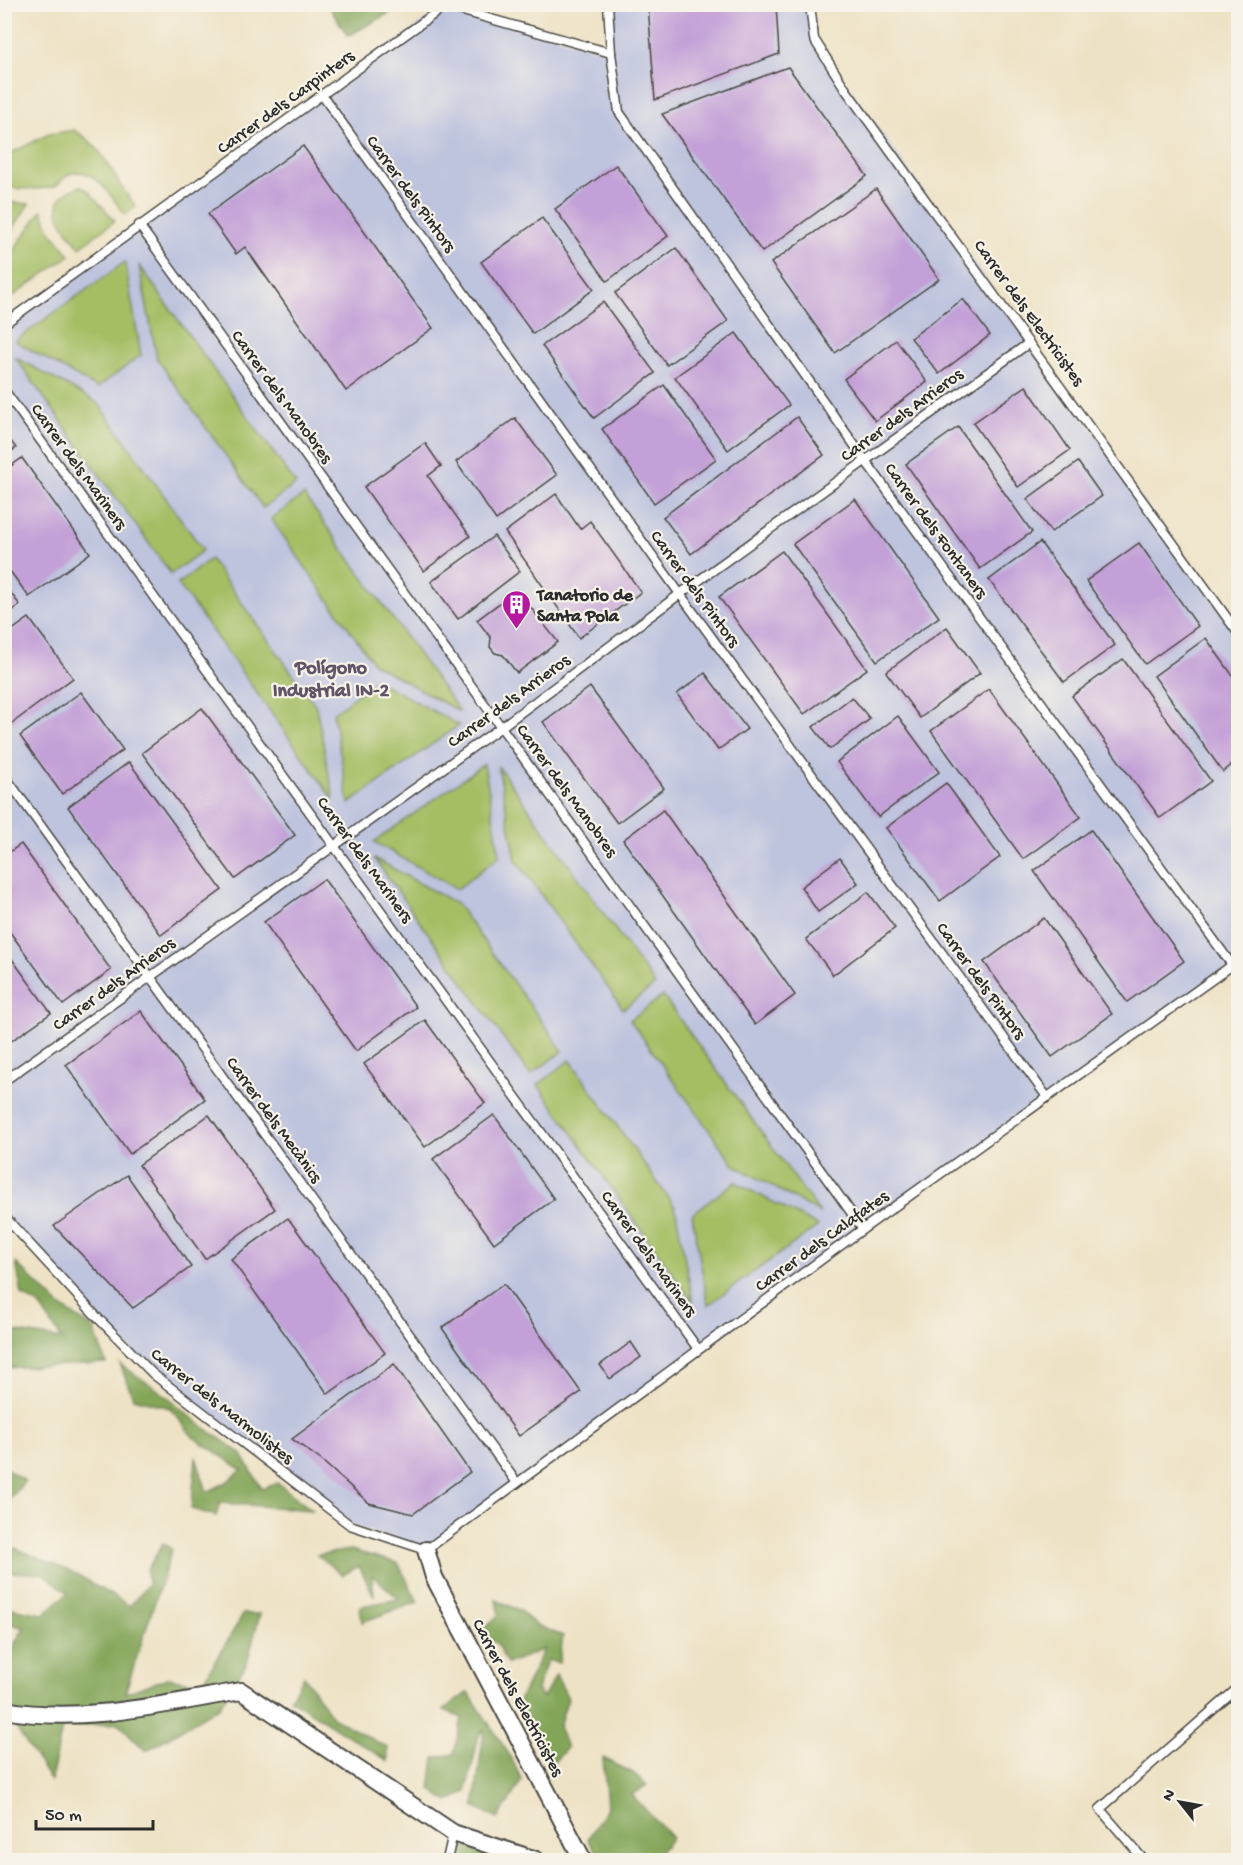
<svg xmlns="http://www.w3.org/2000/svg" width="1243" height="1865" font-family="'Gochi Hand',sans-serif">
<rect width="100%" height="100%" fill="#f7f3e8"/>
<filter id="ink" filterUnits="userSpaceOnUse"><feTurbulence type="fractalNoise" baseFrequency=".0167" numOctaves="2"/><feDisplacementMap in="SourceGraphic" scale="12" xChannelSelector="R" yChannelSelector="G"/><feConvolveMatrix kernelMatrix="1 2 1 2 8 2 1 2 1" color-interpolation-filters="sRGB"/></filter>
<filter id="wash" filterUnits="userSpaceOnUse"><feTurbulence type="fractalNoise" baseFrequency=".008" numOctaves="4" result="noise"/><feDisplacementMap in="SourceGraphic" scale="24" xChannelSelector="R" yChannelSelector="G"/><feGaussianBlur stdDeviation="1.35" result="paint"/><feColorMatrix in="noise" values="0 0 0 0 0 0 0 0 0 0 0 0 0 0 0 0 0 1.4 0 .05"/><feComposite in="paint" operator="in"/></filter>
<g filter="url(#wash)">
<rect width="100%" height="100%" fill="#eee2c5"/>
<path fill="#bec3de" d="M608,5H810L815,39L1238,634V961L426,1550L350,1525L153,1374L5,1216V324L445,6L611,52Z"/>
<g fill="#a4be63" stroke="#687447" stroke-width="1.5">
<path d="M74,130C95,142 105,158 117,179C122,189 130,198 136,207L125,215C113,199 93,164 70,174C64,176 61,183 55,186C44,191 18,188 5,188V156L49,134Z"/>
<path d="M81,186L89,191L115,221L80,247C62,226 40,199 81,186Z"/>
<path d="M5,202L29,204L5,241L4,202Z"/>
<path d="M42,210L50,230L70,255L5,302V272L15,248Z"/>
<path d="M125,262L141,355L97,388L15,341Z"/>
<path d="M139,265L296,484L263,508L157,359Z"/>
<path d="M15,357L98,403L203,550L171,574Z"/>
<path d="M304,495L460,712L374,664L271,519Z"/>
<path d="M210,559L316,706L334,800L178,584Z"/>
<path d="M376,680L459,725L349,804L333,713Z"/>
<path d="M484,764L500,856L457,889L374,842Z"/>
<path d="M498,766L655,985L623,1009L516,860Z"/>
<path d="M374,858L457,904L563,1051L530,1075Z"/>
<path d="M663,996L820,1213L734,1165L630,1020Z"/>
<path d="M570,1060L675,1207L693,1302L538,1085Z"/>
<path d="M735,1182L818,1226L708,1305L692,1214Z"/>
</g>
<g fill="#83a559" stroke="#576842" stroke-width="1.5">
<path d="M328,5H404L348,36Z"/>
<path d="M16,1263L60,1306L94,1329L106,1363L5,1368V1330L62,1339L39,1305L22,1295Z"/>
<path d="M120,1364L164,1394L202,1426L241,1453L262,1489L278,1483L312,1510L220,1503L216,1516L191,1509L196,1457L207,1492L225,1483L242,1470L193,1437L170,1408L133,1398Z"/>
<path d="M5,1468L25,1481L5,1505Z"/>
<path d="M163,1543L172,1550L125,1693L168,1678L202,1684L243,1614H260L247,1663L219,1707L146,1751L118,1723L62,1728L51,1781L12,1722L5,1716L4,1654H8L24,1628L5,1622V1607L43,1614L68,1593L44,1574L5,1572V1563L15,1548L72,1572L130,1606L148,1584L147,1570Z"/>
<path d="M351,1550L398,1563L418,1602L362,1622L360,1606L399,1599L372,1575L374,1596L359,1566L343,1575L317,1555Z"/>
<path d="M496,1600L519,1610L536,1625L563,1636L559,1663L547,1660L537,1690L543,1698L556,1675L568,1698L559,1726L567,1748L549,1767L518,1703L544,1649L507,1664L497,1644L480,1632L499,1615Z"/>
<path d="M304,1676L332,1717L388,1748V1761L290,1699Z"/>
<path d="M468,1692L509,1754L522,1780L498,1819L474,1806L484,1730L479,1735L466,1792L448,1802L430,1789L434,1758L454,1754L462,1718L444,1710Z"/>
<path d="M603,1758L633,1773L647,1785L632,1795L672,1838L653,1860H601L588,1839L607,1808Z"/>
<path d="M468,1846L508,1860H456L457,1849Z"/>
</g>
<g id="blocks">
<g fill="#c3a0d7">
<path d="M648,4H776L779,54L655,100Z"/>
<path d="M788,67L867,176L762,252L662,114Z"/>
<path d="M303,146L433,328L346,391L245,247L236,254L208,214Z"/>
<path d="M616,165L668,236L607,281L555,209Z"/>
<path d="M876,189L939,279L835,353L771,263Z"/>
<path d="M542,218L594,289L533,334L481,262Z"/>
<path d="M676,248L728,321L667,365L615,293Z"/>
<path d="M963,299L990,335L939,374L911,338Z"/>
<path d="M603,302L655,373L594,418L542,346Z"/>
<path d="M736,333L789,405L728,450L675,377Z"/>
<path d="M896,340L927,382L875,421L844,379Z"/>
<path d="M664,385L716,459L654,503L602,429Z"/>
<path d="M1026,386L1070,450L1018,487L973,423Z"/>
<path d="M797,417L824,455L691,554L663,517Z"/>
<path d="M515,418L557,475L496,520L456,462Z"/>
<path d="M958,427L1032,532L980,569L906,464Z"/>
<path d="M4,432L16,448L4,456Z"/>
<path d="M425,443L441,466L428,476L470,536L424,571L364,487Z"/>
<path d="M22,458L90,553L29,597L4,563V471Z"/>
<path d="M1078,462L1102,496L1051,532L1027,499Z"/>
<path d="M556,494L580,529L590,521L641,592L579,638L505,532Z"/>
<path d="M855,499L939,617L877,661L793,544Z"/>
<path d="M494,536L520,571L458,619L431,582Z"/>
<path d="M1040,542L1115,645L1064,682L989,580Z"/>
<path d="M1139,543L1198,626L1145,664L1086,581Z"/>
<path d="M782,551L867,669L804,714L719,597Z"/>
<path d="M4,584L20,605L4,617Z"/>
<path d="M517,590L558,642L517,673L503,655L495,653L490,647L491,638L477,620Z"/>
<path d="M29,618L73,678L11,724L4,715V636Z"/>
<path d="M947,627L980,673L920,718L886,672Z"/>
<path d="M1206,638L1238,683V760L1223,772L1154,676Z"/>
<path d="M1123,659L1211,781L1160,818L1072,696Z"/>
<path d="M705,673L747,729L718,750L677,694Z"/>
<path d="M590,687L664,788L617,823L543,722Z"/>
<path d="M989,689L1081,817L1023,859L931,731Z"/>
<path d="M81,692L123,750L62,794L20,736Z"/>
<path d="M852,697L870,719L830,749L813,727Z"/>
<path d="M202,708L295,835L235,879L142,753Z"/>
<path d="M898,716L939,772L878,817L837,762Z"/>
<path d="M129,762L222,890L161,935L68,807Z"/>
<path d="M946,783L1000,857L940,901L886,828Z"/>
<path d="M663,810L795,995L755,1025L623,840Z"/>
<path d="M1091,830L1184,961L1127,1002L1034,871Z"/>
<path d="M21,844L111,970L63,1005L4,924V856Z"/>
<path d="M840,858L858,883L818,912L801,887Z"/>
<path d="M324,879L416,1007L356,1051L264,922Z"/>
<path d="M868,892L895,928L833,975L806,939Z"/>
<path d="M1044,918L1112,1014L1052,1057L984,962Z"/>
<path d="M4,948L51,1013L4,1046Z"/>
<path d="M141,1011L205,1099L130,1154L66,1065Z"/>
<path d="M425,1020L485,1103L425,1147L364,1064Z"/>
<path d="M209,1115L275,1209L205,1259L139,1165Z"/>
<path d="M494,1115L554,1199L494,1243L433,1159Z"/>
<path d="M127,1175L191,1267L133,1308L54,1226Z"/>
<path d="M288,1218L385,1353L328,1394L231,1259Z"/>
<path d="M504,1284L581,1392L519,1436L442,1328Z"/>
<path d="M631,1342L641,1357L610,1379L600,1365Z"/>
<path d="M394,1364L470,1472L413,1514L369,1503L321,1460L292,1439Z"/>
</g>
</g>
</g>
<g filter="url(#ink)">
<use href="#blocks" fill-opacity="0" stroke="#484642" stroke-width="1.5"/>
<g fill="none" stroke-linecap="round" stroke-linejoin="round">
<defs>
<g id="lane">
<path d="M608,4L611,53L619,112L865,460L1232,965"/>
<path d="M810,4L814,39L846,90L1238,633"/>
<path d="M322,95L680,594L1047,1097"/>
<path d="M139,225L863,1229"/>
<path d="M4,324L445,6L611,53"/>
<path d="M4,390L698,1349"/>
<path d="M4,775L517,1483"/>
<path d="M4,1081L501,727L680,594L1029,343"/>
<path d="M4,1216L96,1316L153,1374L350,1525L426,1550L863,1229L1238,961"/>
<path d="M447,1860L453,1833"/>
<path d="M1144,1860L1100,1809L1238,1688"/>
</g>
<g id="street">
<path d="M426,1550L434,1577L583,1860"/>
<path d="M4,1710C83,1724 163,1704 241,1691L453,1833L536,1860"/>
</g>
</defs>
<use href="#lane" stroke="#484642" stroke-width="11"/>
<use href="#street" stroke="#484642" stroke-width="20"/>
<use href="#lane" stroke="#fff" stroke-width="8"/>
<use href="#street" stroke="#fff" stroke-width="16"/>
</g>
</g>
<defs>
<symbol id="building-pin" viewBox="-11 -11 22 30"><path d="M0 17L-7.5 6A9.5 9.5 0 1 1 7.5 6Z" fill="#b5179e" stroke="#f7f3e8"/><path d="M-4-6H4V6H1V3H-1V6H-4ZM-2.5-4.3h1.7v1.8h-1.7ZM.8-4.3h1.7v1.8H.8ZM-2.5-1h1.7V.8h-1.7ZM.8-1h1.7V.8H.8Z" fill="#fff"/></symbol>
</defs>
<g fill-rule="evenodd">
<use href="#building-pin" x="500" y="588" width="33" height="45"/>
</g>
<g text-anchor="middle" stroke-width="4.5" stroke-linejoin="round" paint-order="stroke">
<g font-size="18" fill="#2b2b2b" stroke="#f7f3e8">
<text transform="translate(285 101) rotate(-36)" y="6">Carrer dels Carpinters</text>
<text transform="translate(412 193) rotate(54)" y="6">Carrer dels Pintors</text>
<text transform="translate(1030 312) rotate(54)" y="6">Carrer dels Electricistes</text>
<text transform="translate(283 396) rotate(54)" y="6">Carrer dels Manobres</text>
<text transform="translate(901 414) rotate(-36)" y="6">Carrer dels Arrieros</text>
<text transform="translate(80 466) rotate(54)" y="6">Carrer dels Mariners</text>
<text transform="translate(937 530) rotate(54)" y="6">Carrer dels Fontaners</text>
<text transform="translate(696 588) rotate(54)" y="6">Carrer dels Pintors</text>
<text transform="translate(508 700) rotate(-36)" y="6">Carrer dels Arrieros</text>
<text transform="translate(568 790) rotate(54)" y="6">Carrer dels Manobres</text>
<text transform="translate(366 859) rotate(54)" y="6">Carrer dels Mariners</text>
<text transform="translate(982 980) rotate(54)" y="6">Carrer dels Pintors</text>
<text transform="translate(113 983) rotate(-36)" y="6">Carrer dels Arrieros</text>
<text transform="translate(275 1119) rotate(54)" y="6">Carrer dels Mecànics</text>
<text transform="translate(821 1240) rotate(-36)" y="6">Carrer dels Calafates</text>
<text transform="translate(650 1253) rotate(54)" y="6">Carrer dels Mariners</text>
<text transform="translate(223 1405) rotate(38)" y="6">Carrer dels Marmolistes</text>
<text transform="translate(519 1697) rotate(62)" y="6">Carrer dels Electricistes</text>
</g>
<g font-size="18" font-weight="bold" fill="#2b2b2b" stroke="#f7f3e8" text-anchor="start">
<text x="537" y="600">Tanatorio de<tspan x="537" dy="21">Santa Pola</tspan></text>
</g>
<g font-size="20" font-weight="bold" fill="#605467" stroke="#f7f3e8">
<text x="331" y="673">Polígono<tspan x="331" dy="23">Industrial IN-2</tspan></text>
</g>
</g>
<rect width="1243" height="1865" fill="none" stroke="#f7f3e8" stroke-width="24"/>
<g transform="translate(1180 1802) rotate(301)" stroke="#f7f3e8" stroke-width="4.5" paint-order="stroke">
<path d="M0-4.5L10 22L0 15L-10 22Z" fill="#2b2b2b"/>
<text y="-9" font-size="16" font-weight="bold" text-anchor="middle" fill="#2b2b2b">N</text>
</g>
<path d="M36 1820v9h117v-9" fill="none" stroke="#2b2b2b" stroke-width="3"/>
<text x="45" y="1820" font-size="18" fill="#2b2b2b" stroke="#f7f3e8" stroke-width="4.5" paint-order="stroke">50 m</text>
</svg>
